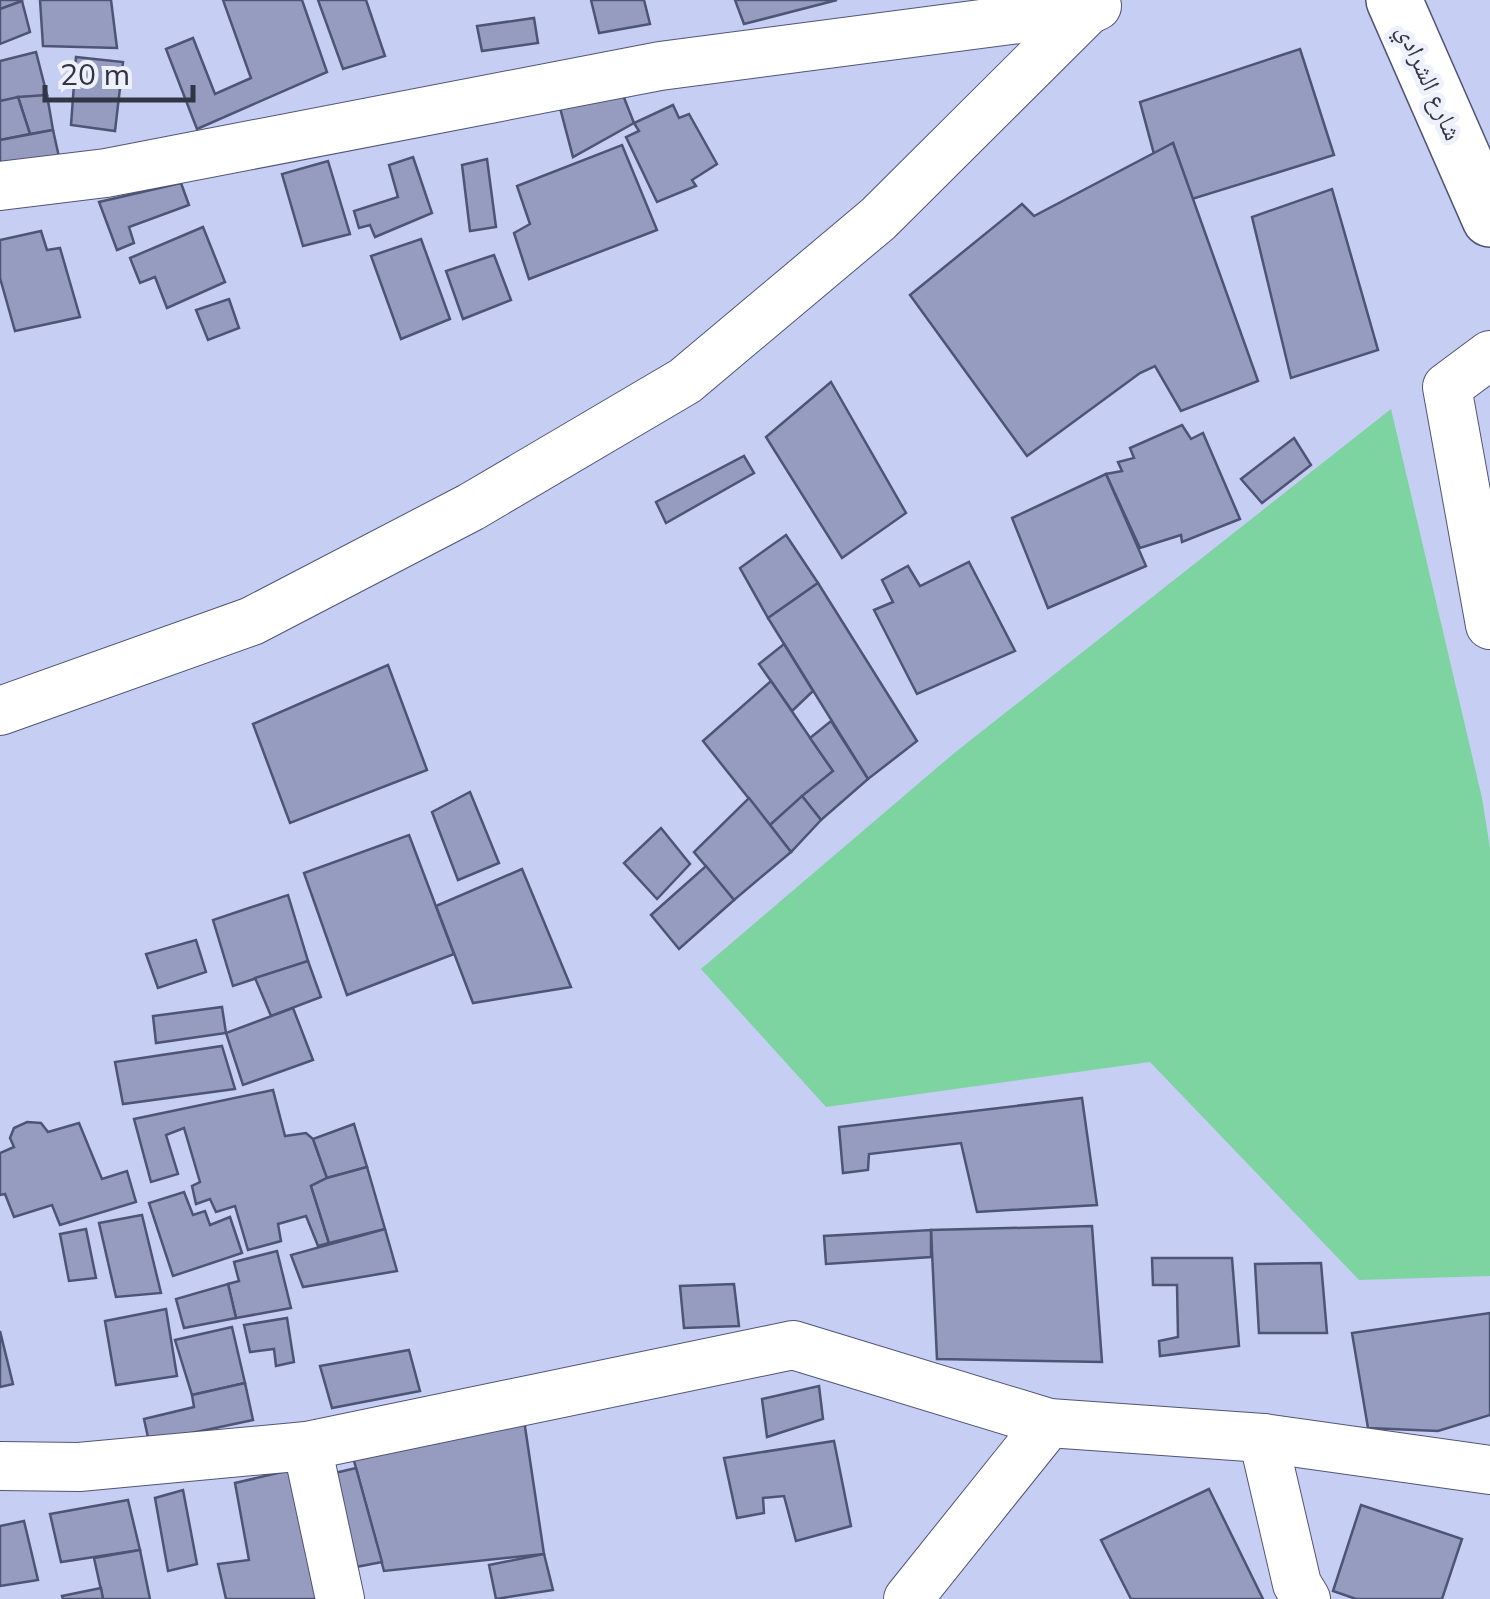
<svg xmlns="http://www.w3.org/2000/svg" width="1490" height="1599" font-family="Mulish,'Noto Naskh Arabic',sans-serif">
<rect width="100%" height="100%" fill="#c6cef4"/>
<path fill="#7dd4a1" d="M1391,409L1482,798L1490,848V1276L1359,1280L1150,1062L826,1107L701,969L953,754Z"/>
<g fill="#959cc0" stroke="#4e5474" stroke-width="2.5">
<path d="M0,0H22V1L0,9Z"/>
<path d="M40,0H111L117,48L43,46Z"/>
<path d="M223,0H302L327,72L197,129L166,49L193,38L215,94L251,78Z"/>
<path d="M318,0H366L385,56L343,69Z"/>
<path d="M591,0H644L650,24L599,33Z"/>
<path d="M735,0H837L744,24Z"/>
<path d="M22,1L30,32L0,44V9Z"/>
<path d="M534,18L538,43L482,51L477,26Z"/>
<path d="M1300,49L1334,155L1192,199L1173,143L1154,154L1140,102Z"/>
<path d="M36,52L47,95L0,101V61Z"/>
<path d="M76,57L123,62L115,131L71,125Z"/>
<path d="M619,85L634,123L573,157L559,104Z"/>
<path d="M47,95L53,130L30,134L18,97Z"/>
<path d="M18,97L30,134L0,140V101Z"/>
<path d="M673,105L679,118L689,114L717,164L692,180L696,186L657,202L626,137L639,131L634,123Z"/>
<path d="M53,130L59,157L0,165V140Z"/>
<path d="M1173,143L1258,381L1181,411L1155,366L1140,373L1027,456L910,295L1022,204L1034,216Z"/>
<path d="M622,145L657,230L529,279L514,233L530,224L517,186Z"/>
<path d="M413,157L432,213L375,237L370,225L359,228L354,211L398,197L389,165Z"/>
<path d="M487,159L496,227L470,231L462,165Z"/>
<path d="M328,161L350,234L303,246L282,174Z"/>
<path d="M181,183L189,205L129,227L134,243L117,250L99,202Z"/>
<path d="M1332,189L1378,350L1291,378L1252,217Z"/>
<path d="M203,227L225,282L167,308L155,277L140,283L130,258Z"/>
<path d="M41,231L47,250L60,248L80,317L15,331L0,278V240Z"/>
<path d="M421,239L450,319L401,339L371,256Z"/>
<path d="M494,255L511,300L463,319L446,271Z"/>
<path d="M229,299L239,328L208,340L196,310Z"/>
<path d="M831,382L906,513L842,558L766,437Z"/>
<path d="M1182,425L1191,439L1203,433L1240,519L1182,542L1181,535L1140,548L1106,474L1122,471L1118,462L1134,458L1130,448Z"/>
<path d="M1294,438L1311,465L1262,503L1241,479Z"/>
<path d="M744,456L754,473L666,523L656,502Z"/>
<path d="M1106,474L1146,566L1048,608L1012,518Z"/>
<path d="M786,535L818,583L768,618L740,568Z"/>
<path d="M969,562L1015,651L917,694L874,610L893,602L882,580L908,566L920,586Z"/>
<path d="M818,583L917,741L868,779L768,618Z"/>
<path d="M784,644L813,691L792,711L759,664Z"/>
<path d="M388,665L427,770L290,823L253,724Z"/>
<path d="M771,681L833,771L770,825L703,741Z"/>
<path d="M831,721L868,779L821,820L802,796L833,771L810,738Z"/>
<path d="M470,792L499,863L458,880L432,812Z"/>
<path d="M802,796L821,820L791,852L770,825Z"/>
<path d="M749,798L791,852L734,900L694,852Z"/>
<path d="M661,828L690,864L657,899L624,863Z"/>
<path d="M409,835L454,954L347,995L304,873Z"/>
<path d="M706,866L734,900L679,949L651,915Z"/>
<path d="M522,869L571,987L473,1003L436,906Z"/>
<path d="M288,895L308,961L233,986L213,920Z"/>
<path d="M196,940L206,972L158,988L146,954Z"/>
<path d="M308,961L321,997L271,1016L255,978Z"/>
<path d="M222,1007L226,1033L156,1043L153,1016Z"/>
<path d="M293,1008L313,1060L243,1085L226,1033Z"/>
<path d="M222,1046L235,1089L123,1104L115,1062Z"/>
<path d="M273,1090L285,1136L306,1133L313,1139L327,1178L311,1186L329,1243L318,1246L306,1216L278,1224L281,1241L248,1250L235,1206L216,1212L210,1199L196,1204L192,1186L200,1182L184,1128L166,1135L178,1174L151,1182L134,1119Z"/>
<path d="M1082,1098L1097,1205L977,1212L961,1143L869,1154L868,1170L843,1173L839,1127Z"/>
<path d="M27,1122L41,1123L48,1132L79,1123L102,1179L127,1171L136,1202L60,1225L52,1205L14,1217L5,1194L0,1195V1153L14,1147L10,1138L14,1128Z"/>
<path d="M354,1124L367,1167L327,1178L313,1139Z"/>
<path d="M367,1167L385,1229L329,1243L311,1186L327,1178Z"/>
<path d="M184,1192L193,1215L205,1211L210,1225L230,1217L242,1253L173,1276L149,1203Z"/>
<path d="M142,1215L161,1293L116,1297L99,1223Z"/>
<path d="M1092,1226L1102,1362L937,1359L931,1230Z"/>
<path d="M86,1229L96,1278L69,1281L60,1234Z"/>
<path d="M385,1229L397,1271L303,1287L291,1255Z"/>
<path d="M931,1230V1257L826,1264L824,1236Z"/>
<path d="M277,1251L291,1308L236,1318L228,1284L239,1281L234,1262Z"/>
<path d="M1152,1258H1232L1239,1346L1160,1356L1159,1341L1178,1337L1177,1285H1153Z"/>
<path d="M1321,1263L1327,1333H1259L1255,1264Z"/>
<path d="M228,1284L236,1318L184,1328L176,1299Z"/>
<path d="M734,1284L739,1326L684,1328L680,1286Z"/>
<path d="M166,1309L177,1376L116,1385L105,1321Z"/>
<path d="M1490,1313V1415L1438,1431L1368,1428L1352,1333Z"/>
<path d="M287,1318L294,1362L276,1366L274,1349L250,1352L244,1325Z"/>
<path d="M232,1327L245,1383L192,1395L175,1340Z"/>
<path d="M0,1331L13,1384L0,1387Z"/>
<path d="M409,1350L420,1391L332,1408L320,1366Z"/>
<path d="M245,1383L253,1420L149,1442L144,1419L194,1407L192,1395Z"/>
<path d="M819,1386L823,1419L767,1437L762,1399Z"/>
<path d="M524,1420L544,1554L384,1571L353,1457Z"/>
<path d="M834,1441L851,1526L796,1541L784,1496L763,1498L764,1513L737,1518L724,1458Z"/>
<path d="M356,1468L382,1562L356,1567L335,1473Z"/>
<path d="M295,1469L322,1599H226L218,1564L249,1560L235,1483Z"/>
<path d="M1209,1489L1263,1599H1131L1101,1540Z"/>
<path d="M183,1490L197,1564L168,1571L155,1498Z"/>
<path d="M128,1500L140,1550L61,1562L50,1514Z"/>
<path d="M1361,1505L1462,1539L1442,1599H1356L1333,1591Z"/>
<path d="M24,1521L38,1580L0,1586V1526Z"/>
<path d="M140,1550L150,1599H103L94,1558Z"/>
<path d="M544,1554L553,1590L496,1599L489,1565Z"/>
<path d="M101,1588L103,1599H63L62,1596Z"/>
</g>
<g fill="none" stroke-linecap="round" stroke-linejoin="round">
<defs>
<g id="street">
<path d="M0,186L106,173L660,66L1088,10L1097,6"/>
<path d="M1490,355L1447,387L1490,625"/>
<path d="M0,711L252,621L471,507L685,381L878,219L1088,10"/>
<path d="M1263,1438L1297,1584L1306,1599"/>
<path d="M307,1446L340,1599"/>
<path d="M0,1466L79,1467L307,1446L793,1345L1049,1423L1263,1438L1490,1470"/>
<path d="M908,1599L1049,1423"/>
</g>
<path id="secondary" d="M1394,0L1490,219"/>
</defs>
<use href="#street" stroke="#505576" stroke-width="50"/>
<use href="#secondary" stroke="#505576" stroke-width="58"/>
<use href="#street" stroke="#fff" stroke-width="48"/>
<use href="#secondary" stroke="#fff" stroke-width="55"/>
</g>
<g text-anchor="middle" stroke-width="10" stroke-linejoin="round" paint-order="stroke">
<g font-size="25" fill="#323544" stroke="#eef0fc">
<text transform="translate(1430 82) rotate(66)" y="9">شارع الشرادي</text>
</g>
</g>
<path d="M45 85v15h148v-15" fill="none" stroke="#323544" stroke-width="5"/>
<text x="60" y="85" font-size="30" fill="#323544" stroke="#eef0fc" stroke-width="8" paint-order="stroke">20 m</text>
</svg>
